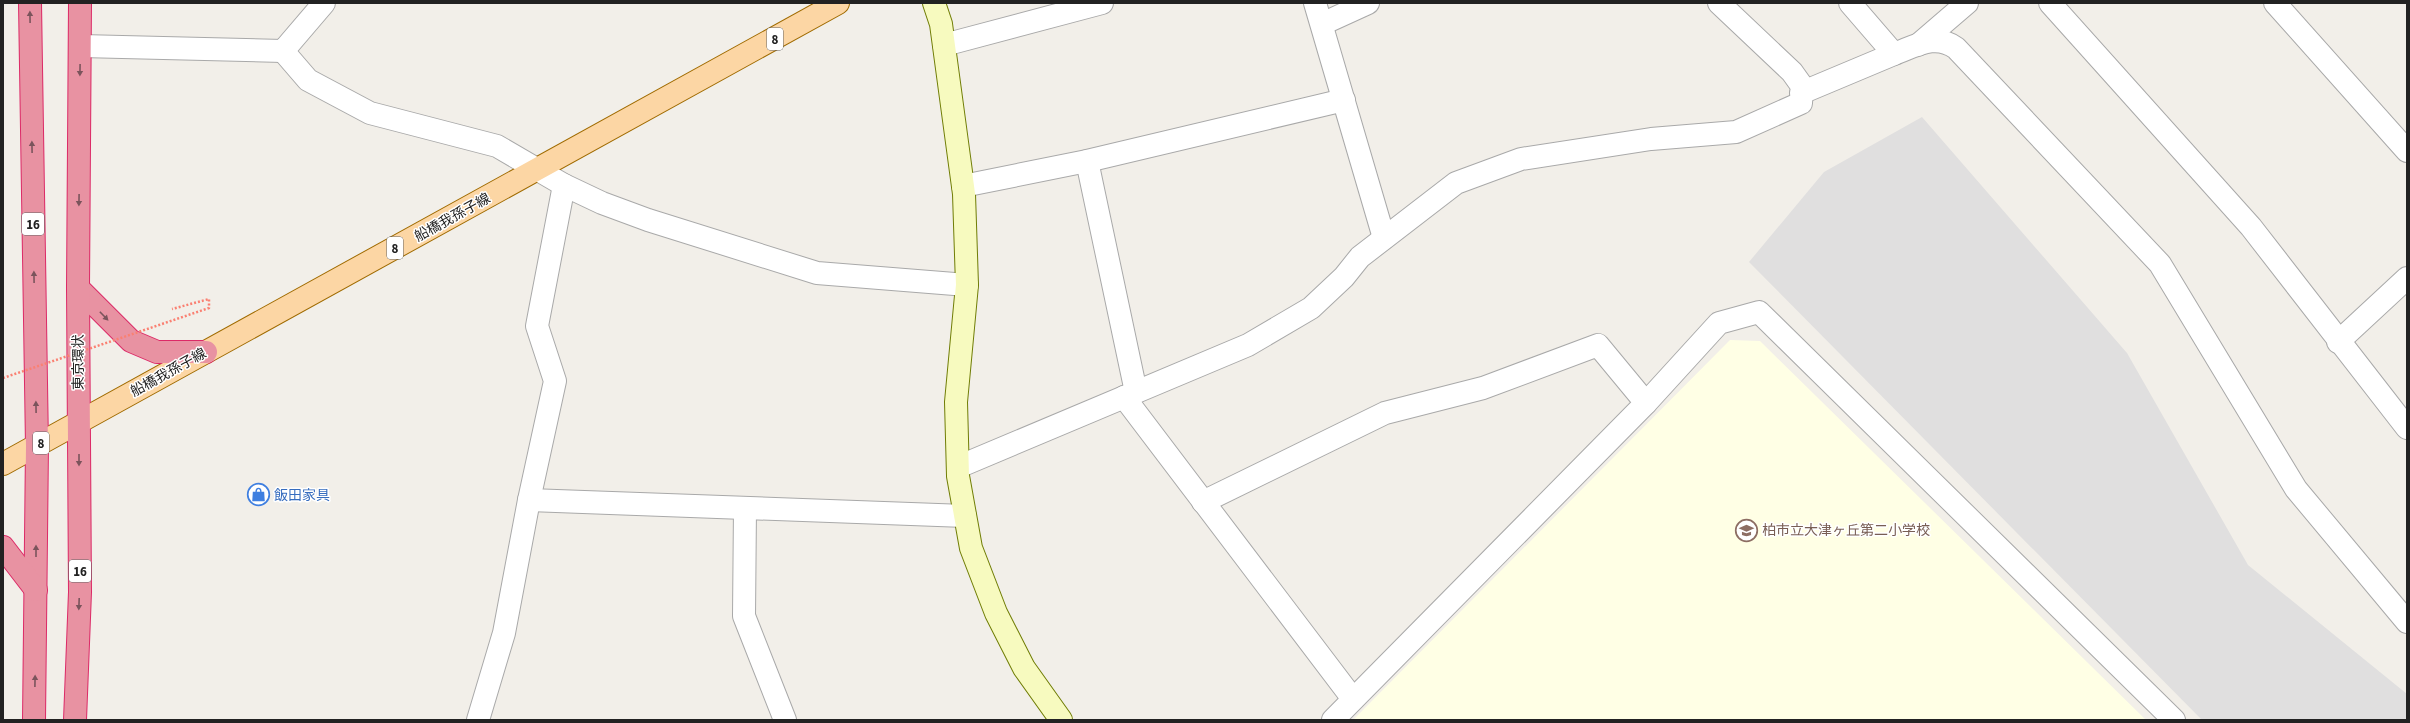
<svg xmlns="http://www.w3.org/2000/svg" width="2410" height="723" font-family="'Source Sans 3','Noto Sans JP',sans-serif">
<rect width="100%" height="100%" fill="#f2efe9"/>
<path fill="#e0dfdf" d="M1922,117L2127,353L2248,565L2407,694V720H2202L1749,262L1824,172Z"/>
<path fill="#ffffe5" d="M1730,340L1760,341L2146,720H1353Z"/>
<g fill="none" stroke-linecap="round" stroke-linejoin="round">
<defs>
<g id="street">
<path d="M1315,3L1384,238"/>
<path d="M1850,3L1894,54C1916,46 1935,33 1956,48L2160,264L2296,489L2407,622"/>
<path d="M2050,3L2251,227L2407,428"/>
<path d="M2275,3L2407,151"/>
<path d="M1322,24L1368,3"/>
<path d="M944,45L1102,3"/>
<path d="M1918,45L1967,3"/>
<path d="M81,46L283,51L324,3"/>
<path d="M283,51L308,80L370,113L497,146L564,185L602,203L648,220L817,273L967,285"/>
<path d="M1801,93L1894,54"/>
<path d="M1087,161L1136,392"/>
<path d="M963,186L1087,161L1344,100"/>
<path d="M2338,342L2407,278"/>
<path d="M1124,397L1353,699"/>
<path d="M1646,403L1719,323L1759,312L2174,720"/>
<path d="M958,467L1248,345L1311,308L1344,277L1360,257L1456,183L1521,159L1651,139L1736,132L1801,103L1802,86L1792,72L1719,3"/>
<path d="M529,500L965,516"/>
<path d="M1203,502L1385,413L1483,388L1598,345L1646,403L1333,720"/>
<path d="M745,508L744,616L785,720"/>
<path d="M478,720L504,633L529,500L555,381L537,326L564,185"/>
</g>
<path id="secondary" d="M934,3L941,24L964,194L967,285L956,402L958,476L971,548L996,613L1024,668L1061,720"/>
<path id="primary" d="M3,464L838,3"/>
<g id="highway">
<path d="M30,3L37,446L34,720"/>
<path d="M78,288L131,341L157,352H206"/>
<path d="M3,547L36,590"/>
<path d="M75,720L80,592L78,288L80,3"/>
</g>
</defs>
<use href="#street" stroke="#a9a9a9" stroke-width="24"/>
<use href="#secondary" stroke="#707d05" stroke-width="24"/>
<use href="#primary" stroke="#a06b00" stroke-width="24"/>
<use href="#highway" stroke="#dc2a67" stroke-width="24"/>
<use href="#street" stroke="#fff" stroke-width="22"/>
<use href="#secondary" stroke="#f7fabf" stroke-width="22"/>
<use href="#primary" stroke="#fcd6a4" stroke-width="22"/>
<use href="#highway" stroke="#e892a2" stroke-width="22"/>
<path stroke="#fa8072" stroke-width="2.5" stroke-dasharray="2 2" stroke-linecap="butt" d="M3,378L209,308V299L172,309"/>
</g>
<defs><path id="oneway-solid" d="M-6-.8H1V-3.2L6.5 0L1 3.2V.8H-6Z"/></defs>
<g fill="#7b545c">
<use href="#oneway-solid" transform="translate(30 17) rotate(-91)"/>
<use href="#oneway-solid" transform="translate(80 70) rotate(91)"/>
<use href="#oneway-solid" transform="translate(32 147) rotate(-91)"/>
<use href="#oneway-solid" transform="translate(79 200) rotate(91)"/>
<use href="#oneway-solid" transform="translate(34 277) rotate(-91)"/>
<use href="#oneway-solid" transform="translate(104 316) rotate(46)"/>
<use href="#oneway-solid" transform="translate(36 407) rotate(-91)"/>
<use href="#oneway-solid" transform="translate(79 460) rotate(90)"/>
<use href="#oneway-solid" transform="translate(36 551) rotate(-90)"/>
<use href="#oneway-solid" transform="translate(79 604) rotate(92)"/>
<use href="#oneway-solid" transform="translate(35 681) rotate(-89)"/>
</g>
<defs>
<symbol id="shop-ring" viewBox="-11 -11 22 22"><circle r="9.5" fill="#fff" stroke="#3f7fe0" stroke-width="1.5"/><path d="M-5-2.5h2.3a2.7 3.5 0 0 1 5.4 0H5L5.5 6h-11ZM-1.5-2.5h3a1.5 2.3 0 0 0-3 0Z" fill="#3f7fe0"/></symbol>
<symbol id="school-ring" viewBox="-11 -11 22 22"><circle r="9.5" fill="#fff" stroke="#8d6e63" stroke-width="1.5"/><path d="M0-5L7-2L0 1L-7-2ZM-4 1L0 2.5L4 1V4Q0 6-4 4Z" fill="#8d6e63"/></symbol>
</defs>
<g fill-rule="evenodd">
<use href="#shop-ring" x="246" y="482" width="25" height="25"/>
<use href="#school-ring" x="1734" y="518" width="25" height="25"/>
</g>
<g text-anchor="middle" stroke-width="3" stroke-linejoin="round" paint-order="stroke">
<g fill="#fff" stroke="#646464" stroke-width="1">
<rect x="767" y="28" width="16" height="22" rx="3"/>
<rect x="22" y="213" width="22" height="22" rx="3"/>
<rect x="387" y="237" width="16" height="22" rx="3"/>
<rect x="33" y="432" width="16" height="22" rx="3"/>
<rect x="69" y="560" width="22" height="22" rx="3"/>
</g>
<g font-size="13" font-weight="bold" fill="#222">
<text x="775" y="44">8</text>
<text x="33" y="229">16</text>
<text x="395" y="253">8</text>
<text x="41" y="448">8</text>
<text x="80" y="576">16</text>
</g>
<g font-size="14" fill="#222" stroke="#fff">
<text transform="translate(452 217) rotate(-29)" y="5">船橋我孫子線</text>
<text transform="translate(78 362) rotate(-90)" y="5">東京環状</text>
<text transform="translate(168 372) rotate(-29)" y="5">船橋我孫子線</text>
</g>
<g font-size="14" fill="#366cbe" stroke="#fff" text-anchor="start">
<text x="274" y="500">飯田家具</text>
</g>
<g font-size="14" fill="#785e54" stroke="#fff" text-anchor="start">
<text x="1762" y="535">柏市立大津ヶ丘第二小学校</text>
</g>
</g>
<rect width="2410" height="723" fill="none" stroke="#222222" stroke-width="8"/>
</svg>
